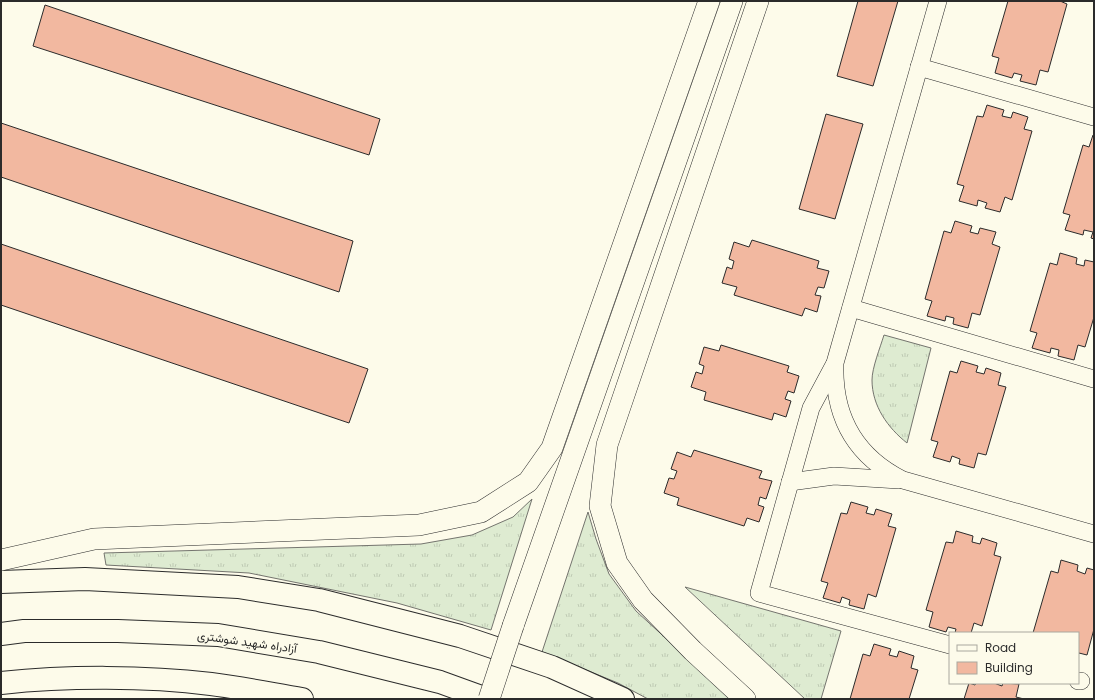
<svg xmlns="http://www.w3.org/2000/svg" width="1095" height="700" font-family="Poppins,Vazirmatn,sans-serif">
<defs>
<pattern id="grass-tufts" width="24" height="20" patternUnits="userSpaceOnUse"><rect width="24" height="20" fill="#deebd1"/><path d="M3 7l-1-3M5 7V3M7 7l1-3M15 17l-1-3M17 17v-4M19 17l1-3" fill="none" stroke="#bfcab4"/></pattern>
</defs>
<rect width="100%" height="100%" fill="#fdfbea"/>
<g fill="url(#grass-tufts)" stroke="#74746e">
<path d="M884,335L931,348L907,443C888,428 872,406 872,380C872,368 880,348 884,335Z"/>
<path d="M532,499L491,630L397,603L249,573L106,565L104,553L421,544L472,535L513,517Z"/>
<path d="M588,512L596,539L609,574L636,611L732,699H648L618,683L542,652Z"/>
<path d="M685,587L841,631L821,699H805Z"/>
</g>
<g fill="#f2b8a0" stroke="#2b2b2b">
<path d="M858,1H898L873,86L837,76Z"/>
<path d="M1008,1H1060L1067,4L1048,72L1040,70L1036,85L1020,81L1022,75L1014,73L1012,78L995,73L999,58L992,56Z"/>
<path d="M45,5L380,119L369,155L33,46Z"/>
<path d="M987,105L1004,110L1002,116L1011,118L1013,112L1028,117L1024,129L1032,131L1012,200L1005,197L1000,212L985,208L987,203L978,200L977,206L959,201L964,186L957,184L977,116L983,117Z"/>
<path d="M826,114L863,124L835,219L799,209Z"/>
<path d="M1,123L353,241L339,292L1,177Z"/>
<path d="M1093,135H1094V239L1091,238L1093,232L1084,230L1083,235L1065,230L1070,215L1063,213L1083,145L1089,147Z"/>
<path d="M955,221L972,226L970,232L978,234L980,228L996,232L992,244L1000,247L980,315L972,313L968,328L953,324L954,318L946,316L945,321L927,316L932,301L925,299L944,231L951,233Z"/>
<path d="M752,240L819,261L817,268L829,271L824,288L818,287L815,295L821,296L817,312L805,308L802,316L734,295L737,287L722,283L727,267L732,269L734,261L729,259L734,242L749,247Z"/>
<path d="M1,244L368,369L349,423L1,305Z"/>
<path d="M1060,253L1077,258L1076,264L1084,266L1085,260L1094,262V317L1085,347L1078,345L1074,360L1058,356L1059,350L1051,348L1050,353L1032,348L1037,333L1030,331L1050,263L1057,265Z"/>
<path d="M721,345L789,366L787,372L799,376L794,393L788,391L785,399L791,401L786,417L774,413L772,420L704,400L706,392L691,387L696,372L702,374L704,366L699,364L704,347L719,351Z"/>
<path d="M961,361L978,366L976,372L984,374L986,368L1001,373L998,385L1006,387L986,455L978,453L974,468L959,464L960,459L952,456L950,462L933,457L938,442L931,440L950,371L957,373Z"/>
<path d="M694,450L762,471L759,478L772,481L766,499L760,497L758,505L764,507L759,522L747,518L744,526L677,505L679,498L664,493L669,478L674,479L677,471L671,469L677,452L691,457Z"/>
<path d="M851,502L868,507L866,513L874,515L876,509L892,514L888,526L896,528L876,597L868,594L864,609L849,605L850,600L842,597L840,603L823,598L828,583L821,581L841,513L847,514Z"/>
<path d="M956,531L973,536L972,542L980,544L982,538L997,543L994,555L1001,557L982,626L974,623L971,633H955L956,629L948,627L946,632L929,627L933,612L926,610L946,542L953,543Z"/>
<path d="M1061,560L1078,565L1077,571L1085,574L1087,568L1094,570V629L1087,655L1079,653L1078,656V633H1033L1051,571L1058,573Z"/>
<path d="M874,644L891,649L889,655L897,657L899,651L914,656L911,668L918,670L909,699H850L863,654L870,656Z"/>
<path d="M969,683L975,685L976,683H994L1002,686L1003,683L1019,684L1016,697L1024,699H964Z"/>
</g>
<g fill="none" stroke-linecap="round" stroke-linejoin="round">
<defs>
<g id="minor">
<path d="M938,1L835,363C833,417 855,456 903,480L1094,534"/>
<path d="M919,67L1094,117"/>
<path d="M851,308L1094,379"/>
<path d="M834,365L811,408L759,593L950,645"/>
<path d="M790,482L834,476L899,480"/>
<path d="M1078,681H1081"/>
</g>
<g id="tertiary">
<path d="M1,560L94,539L419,525L481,512L528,482L552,448L709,1"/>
<path d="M513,626L732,1"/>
<path d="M745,699L693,651L643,600L617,563L600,506L607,445L758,1"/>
</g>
<path id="trunk" d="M1,582L85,579L238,587L319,600L460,636L552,667L623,699"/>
<g id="motorway">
<path d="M1,634L24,631H118L218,635L319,652L440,682L487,699"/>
<path d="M1,683C67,676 146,676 211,684C242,688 272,694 302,699"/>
</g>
</defs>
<use href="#minor" stroke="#2b2b2b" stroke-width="18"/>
<use href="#tertiary" stroke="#2b2b2b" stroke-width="22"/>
<use href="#trunk" stroke="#2b2b2b" stroke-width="24"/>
<use href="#motorway" stroke="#2b2b2b" stroke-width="24"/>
<use href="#minor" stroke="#fdfbea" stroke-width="17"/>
<use href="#tertiary" stroke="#fdfbea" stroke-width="21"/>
<use href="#trunk" stroke="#fdfbea" stroke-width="22"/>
<use href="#motorway" stroke="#fdfbea" stroke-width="22"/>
<defs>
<path id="tertiary-bridge" d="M489,699L513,626"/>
</defs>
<use href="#tertiary-bridge" stroke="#2b2b2b" stroke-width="22" stroke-linecap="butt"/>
<use href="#tertiary-bridge" stroke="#fdfbea" stroke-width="21"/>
</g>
<g text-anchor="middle" stroke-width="3" stroke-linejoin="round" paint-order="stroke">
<g font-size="12" fill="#2b2b2b" stroke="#fdfbea">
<text transform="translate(247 642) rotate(8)" y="4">آزادراه شهید شوشتری</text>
</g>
</g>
<rect width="1095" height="700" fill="none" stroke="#2b2b2b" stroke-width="4"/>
<rect x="949" y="632" width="130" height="52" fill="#fdfbea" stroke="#a9a89e"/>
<rect x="957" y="645" width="20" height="6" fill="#fdfbea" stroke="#a9a89e"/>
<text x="985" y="652" font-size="12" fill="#2b2b2b">Road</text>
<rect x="957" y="662" width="20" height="12" fill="#f2b8a0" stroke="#a9a89e"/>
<text x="985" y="672" font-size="12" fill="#2b2b2b">Building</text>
</svg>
